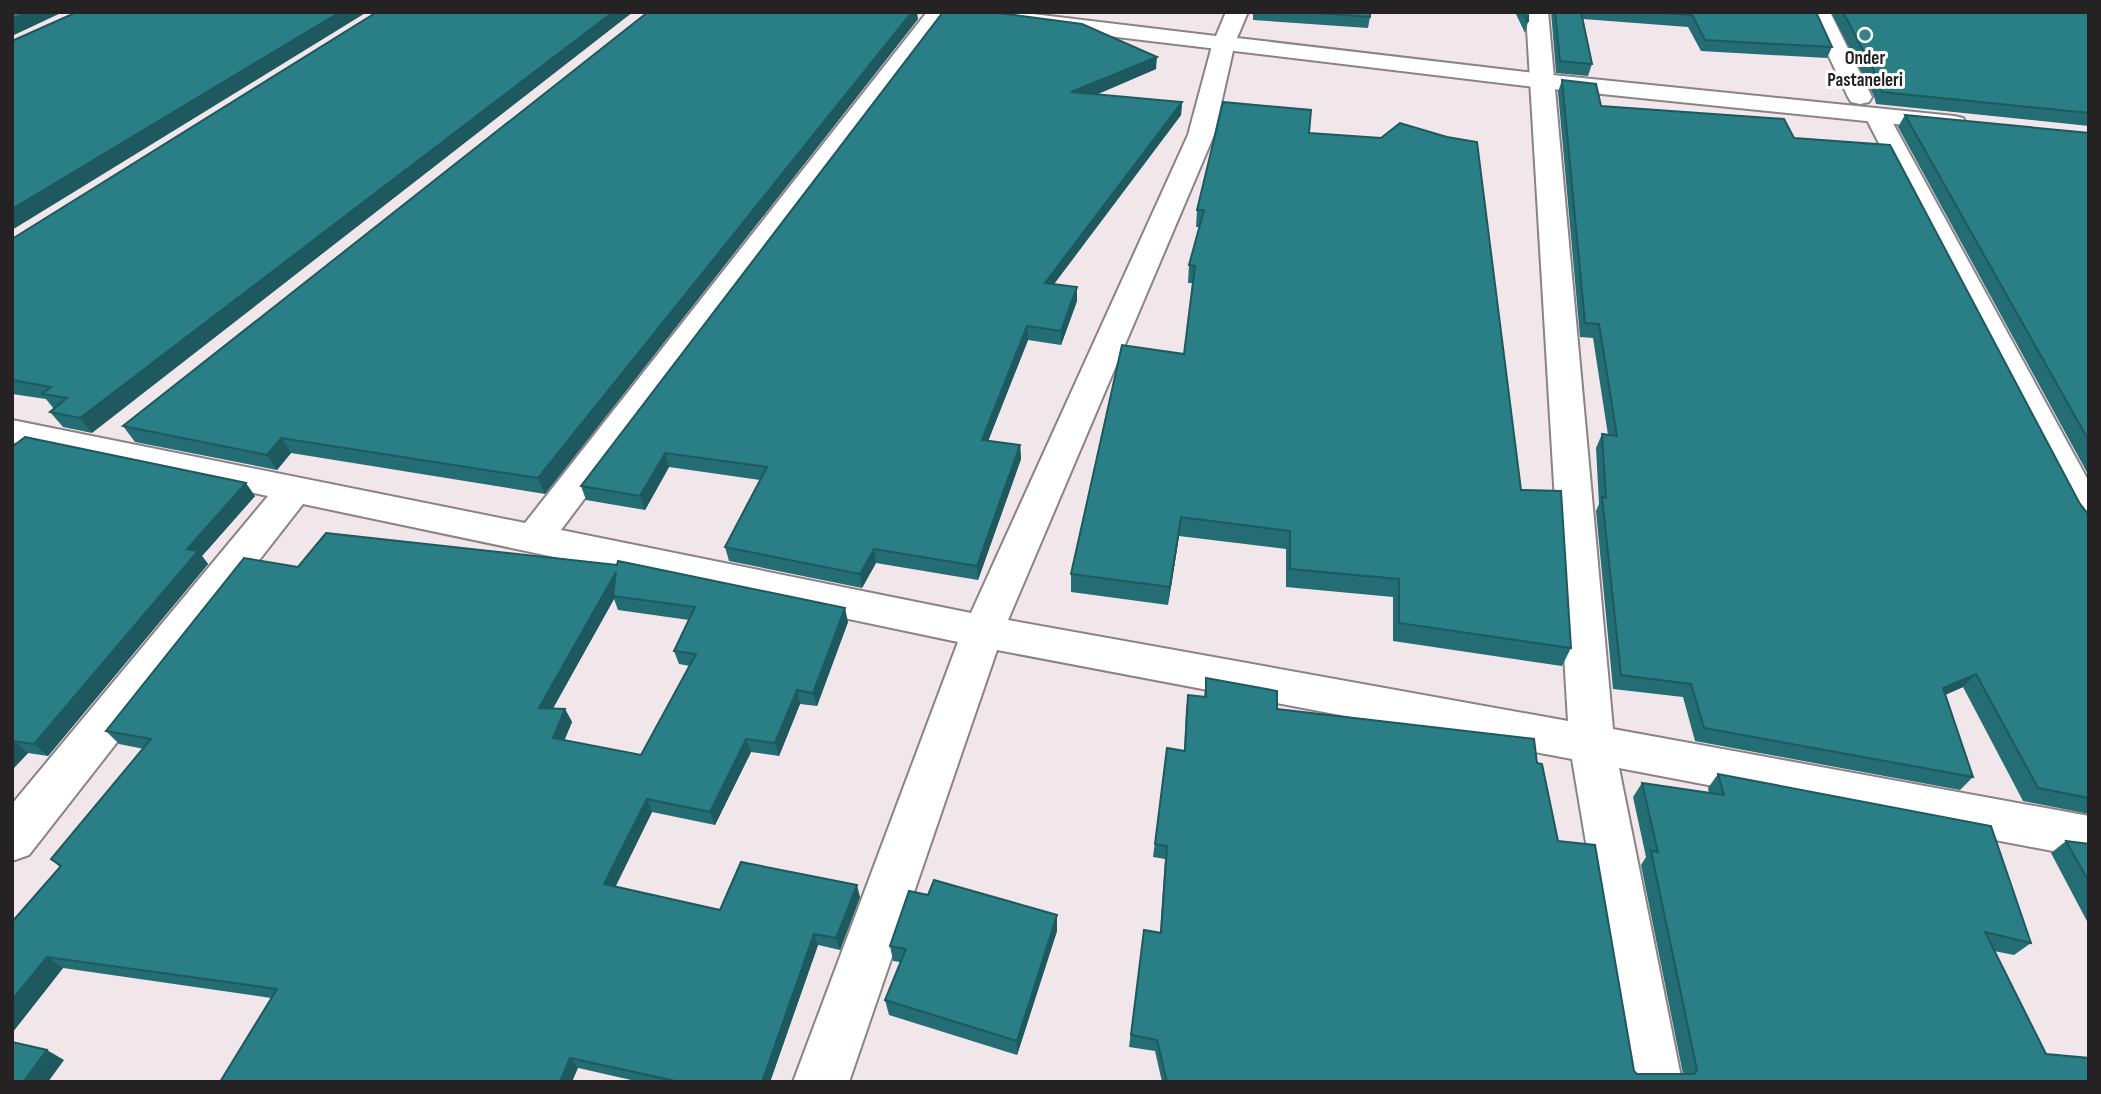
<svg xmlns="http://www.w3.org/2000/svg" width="2101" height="1094" font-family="'Sofia Sans Condensed',sans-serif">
<rect width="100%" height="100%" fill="#f1e7ea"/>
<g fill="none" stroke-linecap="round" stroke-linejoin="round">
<defs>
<g id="minor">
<path d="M927,12H949L561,530L971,613L1188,135L1213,42L1216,37H1232L1235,42L1214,135L1008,620L1568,721L1526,12H1548L1613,729L2089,816V858L1619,768L1682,1082H1626L1572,759L997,650L849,1082H793L958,642L303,504L29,855L12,861V804L268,496L12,442V420L525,523Z"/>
<path d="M1808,12H1830L1872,97L1869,102L1860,104L1851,102L1848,97Z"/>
<path d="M1877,109L1886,111L1889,116L2089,482V530L2076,526L2070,517L1865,116L1868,111Z"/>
</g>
<path id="major" d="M947,12H1015L1216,36L1226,12H1248L1237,38L1543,74L1954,116L1963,118L1966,123L1963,128L1954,130L1543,88L958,18L950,17Z"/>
</defs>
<use href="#minor" stroke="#8b8285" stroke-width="4"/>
<use href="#major" stroke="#8b8285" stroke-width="4"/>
<use href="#minor" fill="#fff" fill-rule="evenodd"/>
<use href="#major" fill="#fff" fill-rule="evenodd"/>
</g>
<g fill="#246d74" fill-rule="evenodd">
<path d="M943,12L1156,69L1096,95L1182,102L1181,115L1054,284L1077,301L1061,345L1028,340L988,441L1020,445L1021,459L978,580L876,563L862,588L729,561L725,547L760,480L669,467L645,510L586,500L581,486Z"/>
<path d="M1253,12H1370V17L1368,28L1253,20Z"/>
<path d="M1515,12H1528V22L1525,33Z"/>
<path d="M1551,12H1816L1832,47L1827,58L1701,51L1688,27L1583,19L1592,64L1588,76L1556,73Z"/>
<path d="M1831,12H2089V126L1876,104L1874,96Z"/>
<path d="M918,19L545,494L291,453L277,470L135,442L123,426Z"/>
<path d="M1562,80L1601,106L1794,138L2089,515V814L2023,801L1963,687L1945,695L1973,777L1960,790L1695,741L1683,697L1613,689L1596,511L1599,504L1596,448L1602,434L1608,435L1593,338L1580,337L1558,92Z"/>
<path d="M1905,115L2089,133V476L1898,127Z"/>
<path d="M1309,133L1521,490L1571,648L1562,666L1393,641V597L1286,587V549L1179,536L1168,605L1071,592V574L1184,354L1193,283H1188L1189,265L1199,227H1196L1197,210Z"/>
<path d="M12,239L92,433L63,427L50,412L54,409L46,399L12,394Z"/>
<path d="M12,447L255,496L202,556L208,564L48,756L28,753L12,770Z"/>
<path d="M326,533L848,622L817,706L800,704L779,756L751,752L715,825L652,812L615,887L720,910L860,897L840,950L818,945L770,1082H640L271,998L63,968L12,1033V922L60,867L51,859L144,749L119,744L106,731L298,567ZM614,599L618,610L689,620L674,651L679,664L690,666L641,755L564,740L572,722L565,709L553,708Z"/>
<path d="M1206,678L1277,709L1537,763L1558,841L1634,1071L1637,1074H1683L1641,865L1646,857L1633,797L1642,783L1709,793L1708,788L1718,774L2031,943L2014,955L1994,951L2046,1054L2089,1082H1162L1155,1051L1129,1047L1144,930L1160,932L1165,859L1153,857L1167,748L1184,751L1186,709L1188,695L1204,697Z"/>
<path d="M2066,841L2089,844V925L2051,853Z"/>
<path d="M1057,931L1017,1055L889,1015L885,1000L900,962L893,961L890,946Z"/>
</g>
<g fill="#1d595e">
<path d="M28,12H63L12,36V19Z"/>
<path d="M340,12H367L12,230V209Z"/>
<path d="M613,12H633L92,433L80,418Z"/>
<path d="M912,12H917L918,19L545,494L538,478Z"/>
<path d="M1157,57L1156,69L1071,105V92Z"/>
<path d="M1182,102L1181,115L1045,296V283Z"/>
<path d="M1077,287V301L1061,345V331Z"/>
<path d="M1027,326L1028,340L983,454L982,440Z"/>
<path d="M281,438L291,453L277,470L267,455Z"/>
<path d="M1020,445L1021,459L978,580L977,566Z"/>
<path d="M665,453L669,467L645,510L640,496Z"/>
<path d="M246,483L255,496L202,556L208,564L48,756L34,744L187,549Z"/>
<path d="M1181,517L1179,536L1168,605L1170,587Z"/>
<path d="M874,549L876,563L862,588L860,574Z"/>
<path d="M616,572L613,596L614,599L546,721L539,708Z"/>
<path d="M845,608L848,622L817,706L813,693Z"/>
<path d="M1976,674L1963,687L1931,701L1943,688Z"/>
<path d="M797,690L800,704L779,756L775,743Z"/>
<path d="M565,709L572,722L560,751L553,738Z"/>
<path d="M746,739L751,752L715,825L710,812Z"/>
<path d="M14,741L28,753L12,770V742Z"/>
<path d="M647,799L652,812L611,896L604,884Z"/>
<path d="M857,885L860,897L840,950L836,938Z"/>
<path d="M1057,915V931L1017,1055V1041Z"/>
<path d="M814,934L818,945L770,1082H762Z"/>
<path d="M47,957L63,968L12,1033V1000Z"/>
<path d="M47,1050L64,1060L48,1082H23Z"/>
<path d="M570,1058L578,1068L572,1082H560Z"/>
</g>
<g fill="#2a7f87" stroke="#1d595e" stroke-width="2" fill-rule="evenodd">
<path d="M12,12H28L12,19Z"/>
<path d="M77,12H340L12,209V41Z"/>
<path d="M377,12H613L80,418L50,412L67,398L42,394L51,387L12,380V239Z"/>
<path d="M648,12H912L538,478L281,438L267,455L123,426Z"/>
<path d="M943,12H991L1082,24L1157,57L1071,92L1182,102L1045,283L1077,287L1061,331L1027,326L982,440L1020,445L977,566L874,549L860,574L725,547L767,467L665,453L640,496L581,486Z"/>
<path d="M1305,12H1370V17Z"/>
<path d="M1523,12H1528V22Z"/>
<path d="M1555,12H1581L1592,64L1560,61Z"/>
<path d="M1649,12H1816L1832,47L1705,40L1692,15Z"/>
<path d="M1843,12H2089V113L1882,92L1881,84Z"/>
<path d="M1562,80L1596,84L1601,106L1784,119L1794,138L1890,145L2080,504L2089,515V798L2038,788L1976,674L1943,688L1973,777L1704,728L1691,684L1621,675L1602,497L1606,498L1602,434L1617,436L1599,324L1585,323Z"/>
<path d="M1223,102L1311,110L1309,133L1381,138L1400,123L1447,137L1477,142L1521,490L1561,491L1571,648L1399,623V579L1290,569V531L1181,517L1170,587L1071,574L1122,345L1184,354L1195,266L1189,265L1204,210H1197Z"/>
<path d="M1905,115L2089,133V441Z"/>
<path d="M25,437L246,483L187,549L198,551L34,744L14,741L12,742V447Z"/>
<path d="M326,533L617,565L618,561L845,608L813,693L797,690L775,743L746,739L710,812L647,799L604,884L720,910L741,862L857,885L836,938L814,934L762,1082H680L570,1058L560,1082H220L277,989L47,957L12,1000V922L61,866L51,859L151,739L106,731L244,558L298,567ZM616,572L613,596L695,607L674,651L696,654L641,755L553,738L565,709L539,708Z"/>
<path d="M1206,678L1277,691V709L1534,739L1537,763L1542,764L1558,841L1595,845L1634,1071L1637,1074H1694L1697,1070L1651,851L1658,852L1642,783L1724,795L1718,774L1991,826L2031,943L1985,932L2046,1054L2089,1058V1082H1167L1157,1040L1131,1035L1144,930L1161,933L1167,846L1155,844L1167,748L1185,751L1188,695L1206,697Z"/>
<path d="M2066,841L2089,844V882Z"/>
<path d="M934,880L1057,915L1017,1041L885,1000L906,949L890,946L909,891L928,895Z"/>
<path d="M12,1042L47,1050L23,1082H12Z"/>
</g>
<circle fill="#398188" stroke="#fff" stroke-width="2.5" cx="1865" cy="35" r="7"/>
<g text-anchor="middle" stroke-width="6" stroke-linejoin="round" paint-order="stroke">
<g font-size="19" font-weight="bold" fill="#252223" stroke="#fff">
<text x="1865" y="64">Onder<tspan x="1865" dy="22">Pastaneleri</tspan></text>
</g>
</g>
<rect width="2101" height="1094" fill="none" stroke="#252223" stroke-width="28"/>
</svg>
